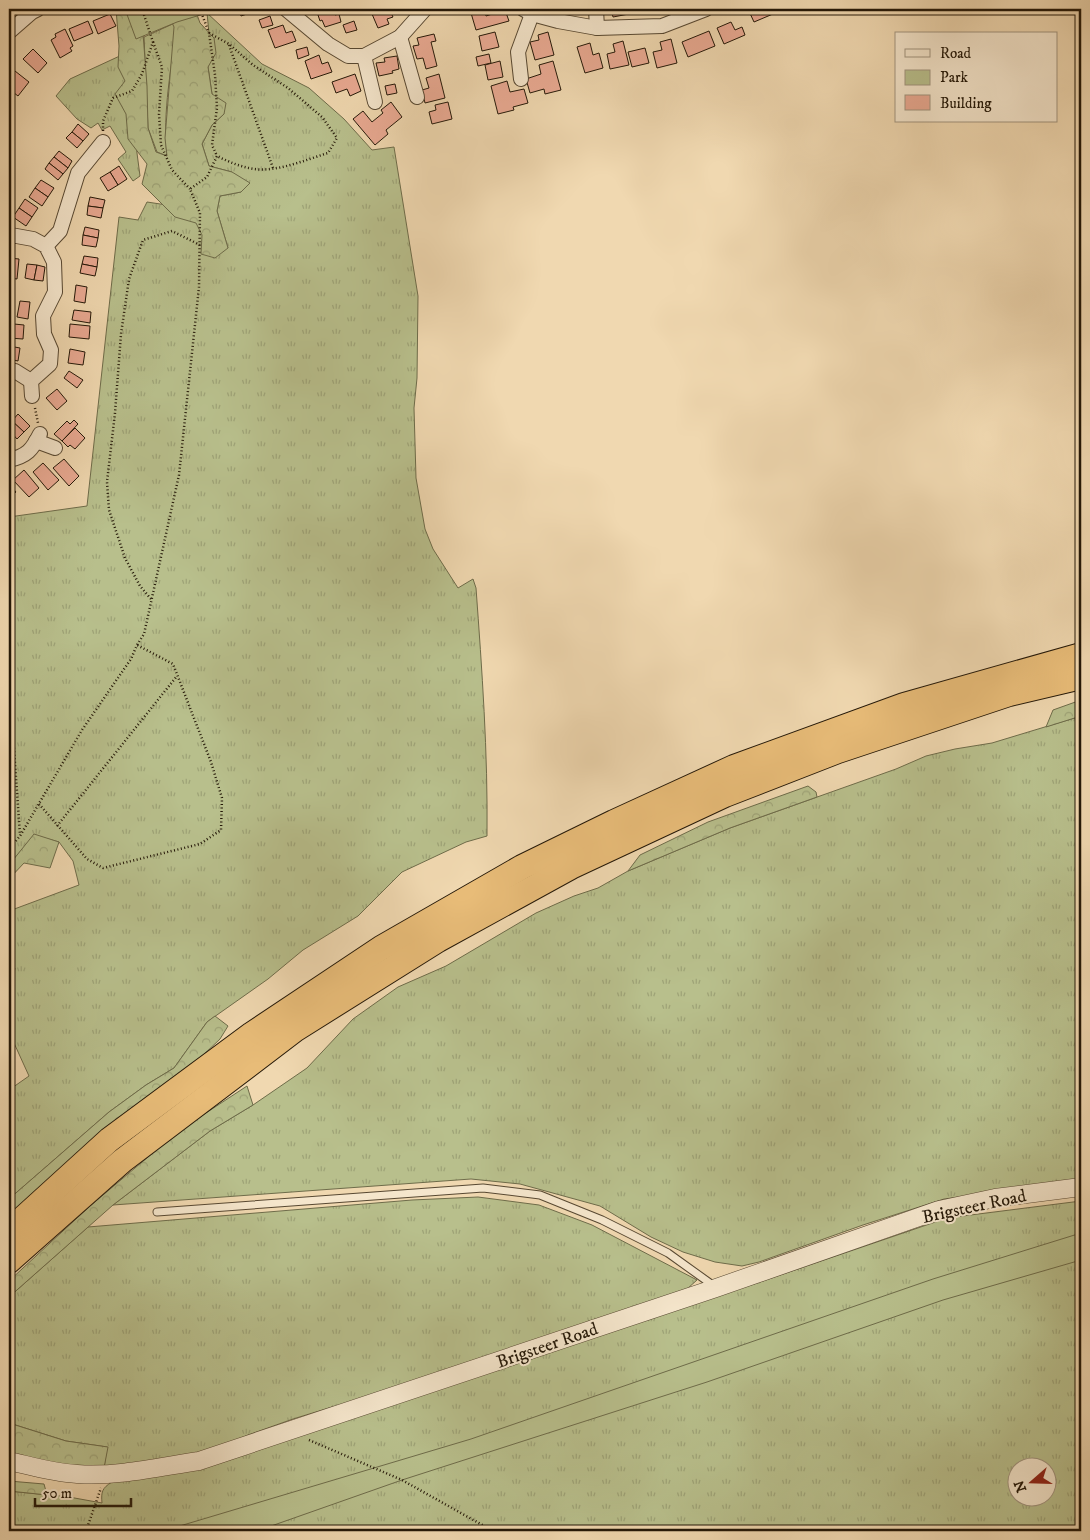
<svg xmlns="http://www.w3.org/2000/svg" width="1090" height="1540" font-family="'IM FELL DW Pica',serif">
<defs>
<pattern id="grass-tufts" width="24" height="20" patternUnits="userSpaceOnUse" patternTransform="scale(1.25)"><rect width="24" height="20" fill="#b8bf8c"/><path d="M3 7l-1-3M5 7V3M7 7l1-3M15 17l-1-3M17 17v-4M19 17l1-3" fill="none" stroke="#9ea377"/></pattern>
<pattern id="forest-crowns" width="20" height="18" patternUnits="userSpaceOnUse" patternTransform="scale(1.25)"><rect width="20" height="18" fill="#b8bf8c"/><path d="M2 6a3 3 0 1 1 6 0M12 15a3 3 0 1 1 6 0" fill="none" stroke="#9ea377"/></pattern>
</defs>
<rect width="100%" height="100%" fill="#f0d8b0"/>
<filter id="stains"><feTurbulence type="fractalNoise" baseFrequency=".004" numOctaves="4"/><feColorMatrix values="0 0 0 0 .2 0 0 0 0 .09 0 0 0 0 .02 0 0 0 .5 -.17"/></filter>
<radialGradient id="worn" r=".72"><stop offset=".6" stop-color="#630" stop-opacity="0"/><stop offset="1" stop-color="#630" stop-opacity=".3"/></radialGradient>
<g fill="url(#grass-tufts)" stroke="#6e6c4a" fill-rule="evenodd">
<path d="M207,13L262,64L309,88L344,119L372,150L394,147L418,296L417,378L414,408L416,478L425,529L433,549L458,588L473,579L476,588C482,670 488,753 487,836L466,842L402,872L358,916L303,950L268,979L207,1022L174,1068L146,1085L109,1112L9,1199V1090L29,1076L9,1032V1006L15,968L10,967L11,960L9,959V911L79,885L73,861L59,842L34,835L9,865V517L87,506L119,217L138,220L147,202L180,207L228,248L217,211L220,196L241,192L232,172L209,166L202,144L212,125L224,114L212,94L208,67L214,38L209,33Z"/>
<path d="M177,22C172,66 162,112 167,156L157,152L148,128L144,37Z"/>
<path d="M124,54L140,176L133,181L118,159L126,152L110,126L102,130L98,123L91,128L77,119L56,96L70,79Z"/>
<path d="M1081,716V1181L944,1199L863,1225L759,1262L742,1266L715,1262L683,1252L651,1237L600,1206L520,1184L471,1179L113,1205L210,1131L253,1105L307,1068L353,1019L398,987L446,966L536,913L574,896L598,888L628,871L730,828L896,769L926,756L955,749L992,743Z"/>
<path d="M478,1197L539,1205L592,1225L697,1280L687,1289L355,1403L332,1407L293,1419L248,1435L211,1451L104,1468L107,1447L66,1441L9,1423V1297L88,1227L412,1200Z"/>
<path d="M1081,1201V1531H9V1491L69,1497L102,1503C101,1492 102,1488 112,1482L754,1284L947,1218ZM1018,1468H1048V1498H1018Z"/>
</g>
<g fill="url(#forest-crowns)" stroke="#6e6c4a">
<path d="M116,9H129L142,20L147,86L148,128L156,152L167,156L165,138L174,27L166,9H195L200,23L214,38L216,53L208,67L212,94L226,103L224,114L212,125L202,144L209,166L232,172L250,183L241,192L220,196L217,211L228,248L215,258L201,254L202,235L196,223L175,217L142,184L147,164L128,139L126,114L115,94L125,81L118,67L119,46Z"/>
<path d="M1081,700V716L1046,727L1053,710Z"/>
<path d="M808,786L816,792L817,797L730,828L628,871L640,855L708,822Z"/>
<path d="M34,834L59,842L50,868L24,863L9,879V865Z"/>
<path d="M215,1016L228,1026L220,1039L200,1058L9,1221V1199L109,1112L146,1085L174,1068L207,1022Z"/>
<path d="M247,1086L253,1105L210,1131L113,1205L9,1297V1281L90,1206L180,1130Z"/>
<path d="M9,1423L66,1441L108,1447L104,1468L62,1466L9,1456Z"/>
<path d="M9,1481L44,1484L47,1495L9,1491Z"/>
</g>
<g fill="#b8bf8c" stroke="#6e6c4a">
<path d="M125,9H205L207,13L177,22L136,39Z"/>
<path d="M1081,1233V1260L943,1300L707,1382L402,1480L257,1531H163L471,1439L933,1279Z"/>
</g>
<g fill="#eaaa93" stroke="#241808">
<path d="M239,9H262L241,16Z"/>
<path d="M316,9H333L335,15L339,14L341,22L325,27L322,20L320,21Z"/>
<path d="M377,9H389L393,17L387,19L389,24L378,28L372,14L379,11Z"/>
<path d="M484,9L486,16L505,10L509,21L476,30L471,13Z"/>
<path d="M611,9H633L634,13L613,17Z"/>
<path d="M748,9H779L780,11L754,22Z"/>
<path d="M110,14L116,26L98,34L93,21Z"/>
<path d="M270,16L273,25L262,28L259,20Z"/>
<path d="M88,21L93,33L74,41L69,29Z"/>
<path d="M354,21L357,30L346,33L343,25Z"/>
<path d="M731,22L735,30L742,27L745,35L724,44L717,28Z"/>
<path d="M283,25L286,33L292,31L296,41L275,48L268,30Z"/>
<path d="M65,29L73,46L70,48L72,51L60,58L51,40L56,37L55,34Z"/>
<path d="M709,31L715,46L688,57L682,42Z"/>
<path d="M495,32L499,47L482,51L479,36Z"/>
<path d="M548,32L554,55L535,60L530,42L539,40L538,35Z"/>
<path d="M434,34L436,41L431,42L437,66L426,69L423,58L417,59L413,46L419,45L417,38Z"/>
<path d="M671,39L677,63L657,68L653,52L662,50L660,42Z"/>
<path d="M623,41L629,65L610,69L607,54L615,52L613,44Z"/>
<path d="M590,43L593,55L599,53L603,68L585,73L577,47Z"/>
<path d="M307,47L309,55L298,59L296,50Z"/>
<path d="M645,48L649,63L632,67L628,52Z"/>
<path d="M33,49L47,63L38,73L23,59Z"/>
<path d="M489,54L491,63L478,66L476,57Z"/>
<path d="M319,55L322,64L328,62L332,72L311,79L305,61Z"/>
<path d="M397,56L399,69L392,71L393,73L379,76L376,63L385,62L384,58Z"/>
<path d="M500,61L503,77L488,80L485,65Z"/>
<path d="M553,61L561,90L545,94L544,89L530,93L526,79L541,74L539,65Z"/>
<path d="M15,71L29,82L18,96L9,89V79Z"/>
<path d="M355,74L361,91L350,96L347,89L336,93L332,82Z"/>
<path d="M439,74L445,98L425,103L422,90L429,88L426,78Z"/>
<path d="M507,81L510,92L524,89L528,103L513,107L514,110L498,114L491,86Z"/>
<path d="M395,84L397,93L387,95L385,86Z"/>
<path d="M391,102L402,117L386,130L388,134L375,145L353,119L363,111L372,122L383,113L381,110Z"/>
<path d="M448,102L452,119L432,124L429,112L436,110L435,105Z"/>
<path d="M78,124L89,134L83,141L72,132Z"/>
<path d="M72,132L83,141L77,148L66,138Z"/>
<path d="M59,151L72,161L68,168L54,157Z"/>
<path d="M54,157L68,168L63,174L49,163Z"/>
<path d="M49,163L63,174L58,180L45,169Z"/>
<path d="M119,166L127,179L118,185L110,172Z"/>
<path d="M110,172L118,185L108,191L100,178Z"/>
<path d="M41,180L54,188L48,197L35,188Z"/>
<path d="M35,188L48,197L42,206L29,197Z"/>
<path d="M90,197L105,200L103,208L88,206Z"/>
<path d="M25,199L38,208L32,217L19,208Z"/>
<path d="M88,206L103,208L101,218L87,215Z"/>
<path d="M19,208L32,217L26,226L13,217Z"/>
<path d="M85,227L99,230L98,238L83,235Z"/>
<path d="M83,235L98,238L96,247L82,245Z"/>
<path d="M84,256L98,258L97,267L82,264Z"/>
<path d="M9,258L19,259L17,279L9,278Z"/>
<path d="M27,264L37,265L34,280L25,278Z"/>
<path d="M82,264L97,267L95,276L80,273Z"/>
<path d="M37,265L45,267L43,281L34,280Z"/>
<path d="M76,285L87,287L85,303L74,301Z"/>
<path d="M20,301L30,302L28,319L17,317Z"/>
<path d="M74,310L91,312L90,323L72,320Z"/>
<path d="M14,324L24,325L23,339L9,338V327H14Z"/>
<path d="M70,324L90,326L89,339L69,337Z"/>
<path d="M9,346L20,348L18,361L9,359Z"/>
<path d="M70,349L85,352L83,365L68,363Z"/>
<path d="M69,371L83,380L77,388L64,378Z"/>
<path d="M57,389L67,401L57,410L46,398Z"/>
<path d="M18,414L30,426L24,432L12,421Z"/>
<path d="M74,420L78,424L62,441L54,434L67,421L70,424Z"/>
<path d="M12,421L24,432L17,439L9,430V424Z"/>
<path d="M75,428L85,438L75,449L70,445L68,447L62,441Z"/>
<path d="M64,459L79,476L69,486L53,468Z"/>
<path d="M43,463L59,480L48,490L33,472Z"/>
<path d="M24,470L39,488L29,497L13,480Z"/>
<path d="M9,484L16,492L9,498Z"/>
</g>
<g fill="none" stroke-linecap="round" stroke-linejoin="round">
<defs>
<path id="service" d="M157,1212L483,1188L540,1195L602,1220L668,1253L714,1286"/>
<g id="minor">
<path d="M286,9L328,44L348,56H364L400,37L425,9"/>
<path d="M523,9L532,14L558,21L597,28L662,26L706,9"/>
<path d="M596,9L597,28"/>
<path d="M9,32L32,12L38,9"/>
<path d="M400,37L417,97"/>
<path d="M364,56L375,102"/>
<path d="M521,79L518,52L532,14"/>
<path d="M9,237L11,235L33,239L46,246L54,262L55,292L43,316L44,334L51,350L50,364L31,381L32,396"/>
<path d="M46,246L60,231L78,173L103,142"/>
<path d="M15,371L31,381"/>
<path d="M36,441L55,448"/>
<path d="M9,460C27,456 32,450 40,434"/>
</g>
<path id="tertiary" d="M9,1461C31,1466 54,1473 77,1474C117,1477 159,1467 199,1461L716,1288L939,1210L995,1198L1081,1187"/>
<g id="trunk">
<path d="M9,1231L109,1140L252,1034L381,948L522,867L614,822L734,767L904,705L1081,655"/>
<path d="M9,1261L122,1161L296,1029L438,940L571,867L725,795L838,751L1009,694L1081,677"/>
</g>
</defs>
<use href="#service" stroke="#574832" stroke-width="9"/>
<use href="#minor" stroke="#574832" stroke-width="16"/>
<use href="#tertiary" stroke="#574832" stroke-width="19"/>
<use href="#trunk" stroke="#241808" stroke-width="26"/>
<g stroke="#241808" stroke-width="2.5" stroke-dasharray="1 2.5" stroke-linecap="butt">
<path d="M209,33L229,44L253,65L288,88L322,117L337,138L328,153C305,160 278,172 254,169C241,167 229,162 217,156"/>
<path d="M153,42L162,67L159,114L161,145L172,170L190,189"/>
<path d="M229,45L273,168"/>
<path d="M103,131V121L113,98L132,91L142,74L153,42L142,9"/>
<path d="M35,408L38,423"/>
<path d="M151,599L140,586L125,558L109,510L107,482L115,413L121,334L129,279L143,240L172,231L200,245"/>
<path d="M9,703L11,706L20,835"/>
<path d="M39,804L87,859L103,868L200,844L221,830L222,798L211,762L173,664L137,645"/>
<path d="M57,826L177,676"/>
<path d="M9,849L20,836L82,730L131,659L137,645L144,634L179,475L199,287L200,213L190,189L207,177L217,156L212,145L217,108L215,75L209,33L200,9"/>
<path d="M309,1440L402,1480L493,1531"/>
<path d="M86,1531L101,1488"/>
</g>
<use href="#service" stroke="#f5e6cc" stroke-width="7"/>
<use href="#minor" stroke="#f5e6cc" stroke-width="14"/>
<use href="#tertiary" stroke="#f5e6cc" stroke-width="18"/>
<use href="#trunk" stroke="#e8bc78" stroke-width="24"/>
</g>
<g text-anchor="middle" stroke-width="4" stroke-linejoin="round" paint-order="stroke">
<g font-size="18" fill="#241808" stroke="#f5e6cc">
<text transform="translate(974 1206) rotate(-12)" y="6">Brigsteer Road</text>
<text transform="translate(547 1345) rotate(-19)" y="6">Brigsteer Road</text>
</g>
</g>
<rect width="1090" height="1540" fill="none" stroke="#f0d8b0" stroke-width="30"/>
<rect x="10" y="10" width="1070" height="1520" fill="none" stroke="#241808" stroke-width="2.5"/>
<rect x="15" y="15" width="1060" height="1510" fill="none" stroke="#241808"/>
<rect x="895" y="32" width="162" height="90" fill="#f5e6cc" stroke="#a1947e"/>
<rect x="905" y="49" width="25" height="8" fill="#f5e6cc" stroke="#a1947e"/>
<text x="940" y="58" font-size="15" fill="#241808">Road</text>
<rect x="905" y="70" width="25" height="15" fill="#b8bf8c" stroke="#a1947e"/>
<text x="940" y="82" font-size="15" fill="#241808">Park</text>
<rect x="905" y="95" width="25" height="15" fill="#eaaa93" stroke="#a1947e"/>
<text x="940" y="108" font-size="15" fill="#241808">Building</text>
<g transform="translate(1032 1482) rotate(250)"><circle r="24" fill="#f5e6cc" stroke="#a1947e"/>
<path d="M0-4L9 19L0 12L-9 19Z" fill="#8f2418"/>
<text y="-8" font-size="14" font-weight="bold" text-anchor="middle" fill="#241808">N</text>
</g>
<path d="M35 1498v8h96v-8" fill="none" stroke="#241808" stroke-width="2.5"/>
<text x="42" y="1498" font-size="15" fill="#241808" stroke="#f5e6cc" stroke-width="4" paint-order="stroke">50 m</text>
<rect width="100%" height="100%" filter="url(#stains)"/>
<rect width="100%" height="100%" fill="url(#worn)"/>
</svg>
